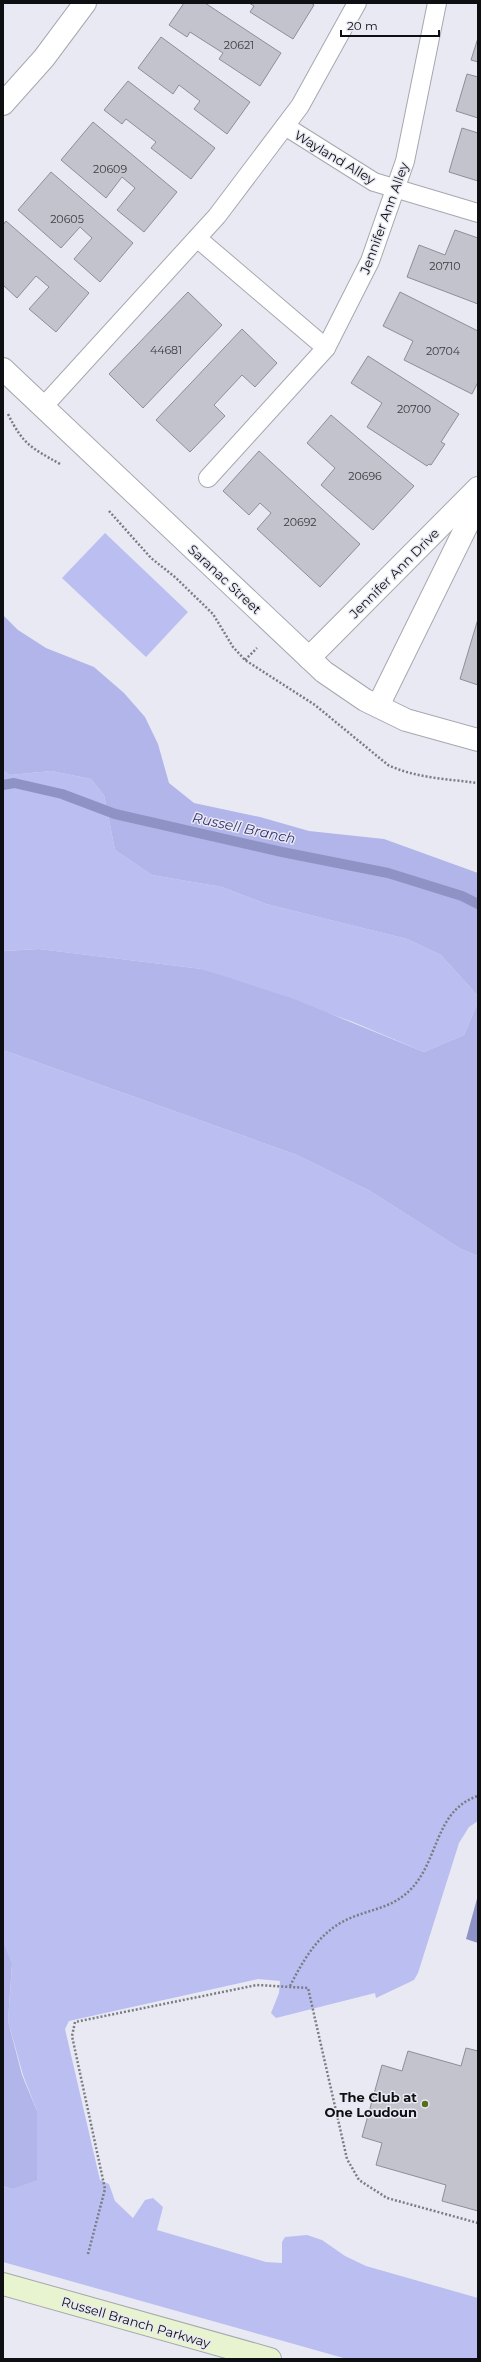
<svg xmlns="http://www.w3.org/2000/svg" width="481" height="2362" font-family="Montserrat,sans-serif">
<rect width="100%" height="100%" fill="#e9e9f3"/>
<g fill="#bbbef0">
<path d="M105,533L188,612L146,657L62,578Z"/>
<path d="M3,770L10,775L51,771L91,779L104,795L115,850L152,875L222,887L266,904L407,939L441,955L478,996V1002L464,1035L424,1052L353,1022L202,969L39,949L3,951Z"/>
<path d="M3,1050L297,1155L370,1191L461,1249L478,1256V1821L469,1827L459,1843L418,1973L414,1980L376,1998L375,1993L276,2018L271,2013L279,1993L280,1981L258,1979L69,2021L65,2029L100,2180L109,2184L115,2201L133,2218L145,2200L153,2198L163,2207L157,2230L266,2262L282,2263V2242L285,2237L307,2235L322,2240L345,2256L366,2266L478,2298V2359H347L3,2262V2186L12,2189L37,2111L23,2075L8,2021L12,1965L3,1940Z"/>
</g>
<g fill="#b2b5e9">
<path d="M3,615L18,630L46,648L94,667L124,693L145,717L158,744L169,783L194,803L260,817L309,831L384,839L478,873V996L441,955L407,939L266,904L222,887L152,875L115,850L104,795L91,779L51,771L10,775L3,770Z"/>
<path d="M39,949L202,969L294,999L424,1052L464,1035L478,1002V1256L461,1249L370,1191L297,1155L3,1050V951Z"/>
<path d="M3,1940L12,1964L8,2021L22,2075L37,2111V2180L12,2189L3,2186Z"/>
</g>
<path fill="#8f92c4" d="M478,1895V1943L466,1939Z"/>
<g fill="none" stroke-linecap="round" stroke-linejoin="round">
<path stroke="#8f92c4" stroke-width="10" d="M3,785L14,783L62,794L115,814L282,852L388,873L462,896L478,904"/>
</g>
<g fill="#c2c3cc" stroke="#8d8e97">
<path d="M184,3H205L281,53L260,86L219,59L223,53L190,32L187,37L169,25Z"/>
<path d="M249,3H311L314,5L293,39L250,12L254,6Z"/>
<path d="M161,37L250,102L227,134L194,109L200,101L179,85L173,94L138,68Z"/>
<path d="M478,38V62L471,60Z"/>
<path d="M467,74L478,77V118L456,111Z"/>
<path d="M128,81L215,148L191,179L151,148L156,142L126,119L122,124L104,110Z"/>
<path d="M93,122L177,192L144,232L117,210L135,188L122,177L106,198L61,160Z"/>
<path d="M462,128L478,133V181L449,172Z"/>
<path d="M51,172L133,243L100,282L74,259L92,238L80,227L61,248L18,210Z"/>
<path d="M6,221L89,293L56,332L29,309L49,287L36,276L17,298L3,285V225Z"/>
<path d="M455,230L478,238V304L407,277L419,245L445,255Z"/>
<path d="M188,292L222,325L143,408L109,374Z"/>
<path d="M400,292L478,331V382L472,394L404,360L413,341L383,326Z"/>
<path d="M242,329L277,363L255,387L242,375L214,405L225,416L190,452L156,420Z"/>
<path d="M368,356L459,414L441,442L445,444L431,465L429,464L427,466L367,427L382,403L351,383Z"/>
<path d="M331,415L414,486L373,530L321,485L335,468L307,443Z"/>
<path d="M259,451L360,544L320,587L257,529L271,513L260,503L249,515L223,491Z"/>
<path d="M478,619V685L460,679Z"/>
<path d="M466,2048L478,2051V2211L442,2201L446,2185L376,2165L382,2143L362,2137L382,2065L402,2071L408,2051L461,2066Z"/>
</g>
<g fill="none" stroke-linecap="round" stroke-linejoin="round">
<defs>
<g id="service">
<path d="M285,126L374,182L478,213"/>
<path d="M197,238L326,348"/>
<path d="M43,407L217,216L300,106L357,3"/>
<path d="M208,478L326,348L370,261L405,161L437,3"/>
</g>
<g id="minor">
<path d="M3,369L324,672L365,700L406,720L478,740"/>
<path d="M309,658L478,488"/>
<path d="M378,706L478,503"/>
</g>
<path id="tertiary" d="M3,104L44,58L85,3"/>
<path id="secondary" d="M3,2284L270,2359"/>
</defs>
<use href="#service" stroke="#a6a7b0" stroke-width="20"/>
<use href="#minor" stroke="#a6a7b0" stroke-width="24"/>
<use href="#tertiary" stroke="#a6a7b0" stroke-width="24"/>
<use href="#secondary" stroke="#a6a7b0" stroke-width="24"/>
<g stroke="#7b7b82" stroke-width="2.5" stroke-dasharray="2 2" stroke-linecap="butt">
<path d="M8,414C23,445 32,448 60,464"/>
<path d="M109,511L151,558L176,578L213,614L233,647L245,660L315,705L388,765C415,778 448,779 478,783"/>
<path d="M245,660L257,648"/>
<path d="M290,1986C303,1961 317,1935 344,1921C365,1910 391,1909 409,1891C439,1863 434,1810 478,1796"/>
<path d="M88,2254L105,2189L72,2036L75,2022L257,1985L308,1988L347,2159L359,2180L387,2198L478,2223"/>
</g>
<use href="#service" stroke="#fff" stroke-width="18"/>
<use href="#minor" stroke="#fff" stroke-width="22"/>
<use href="#tertiary" stroke="#fff" stroke-width="22"/>
<use href="#secondary" stroke="#e8f4d0" stroke-width="22"/>
</g>
<circle fill="#566e1e" stroke="#e9e9f3" stroke-width="1.5" cx="425" cy="2104" r="4"/>
<g text-anchor="middle" stroke-width="3" stroke-linejoin="round" paint-order="stroke">
<g font-size="11" fill="#3b3c40">
<text x="239" y="49">20621</text>
<text x="110" y="173">20609</text>
<text x="67" y="223">20605</text>
<text x="445" y="270">20710</text>
<text x="166" y="354">44681</text>
<text x="443" y="355">20704</text>
<text x="414" y="413">20700</text>
<text x="365" y="480">20696</text>
<text x="300" y="526">20692</text>
</g>
<g font-size="13" fill="#0e0f12" stroke="#e9e9f3">
<text transform="translate(335 157) rotate(31)" y="5">Wayland Alley</text>
<text transform="translate(384 218) rotate(-70)" y="5">Jennifer Ann Alley</text>
<text transform="translate(394 573) rotate(-45)" y="5">Jennifer Ann Drive</text>
<text transform="translate(225 579) rotate(43)" y="5">Saranac Street</text>
<text transform="translate(136 2322) rotate(16)" y="5">Russell Branch Parkway</text>
</g>
<g font-size="13" font-weight="bold" fill="#0e0f12" stroke="#e9e9f3" text-anchor="end">
<text x="417" y="2102">The Club at<tspan x="417" dy="15">One Loudoun</tspan></text>
</g>
<g font-size="14" font-style="italic" fill="#363371" stroke="#e9e9f3">
<text transform="translate(244 828) rotate(12)" y="5">Russell Branch</text>
</g>
</g>
<rect width="481" height="2362" fill="none" stroke="#0e0f12" stroke-width="8"/>
<path d="M341 30v6h98v-6" fill="none" stroke="#0e0f12" stroke-width="2"/>
<text x="347" y="30" font-size="12" fill="#0e0f12" stroke="#e9e9f3" stroke-width="3" paint-order="stroke">20 m</text>
</svg>
